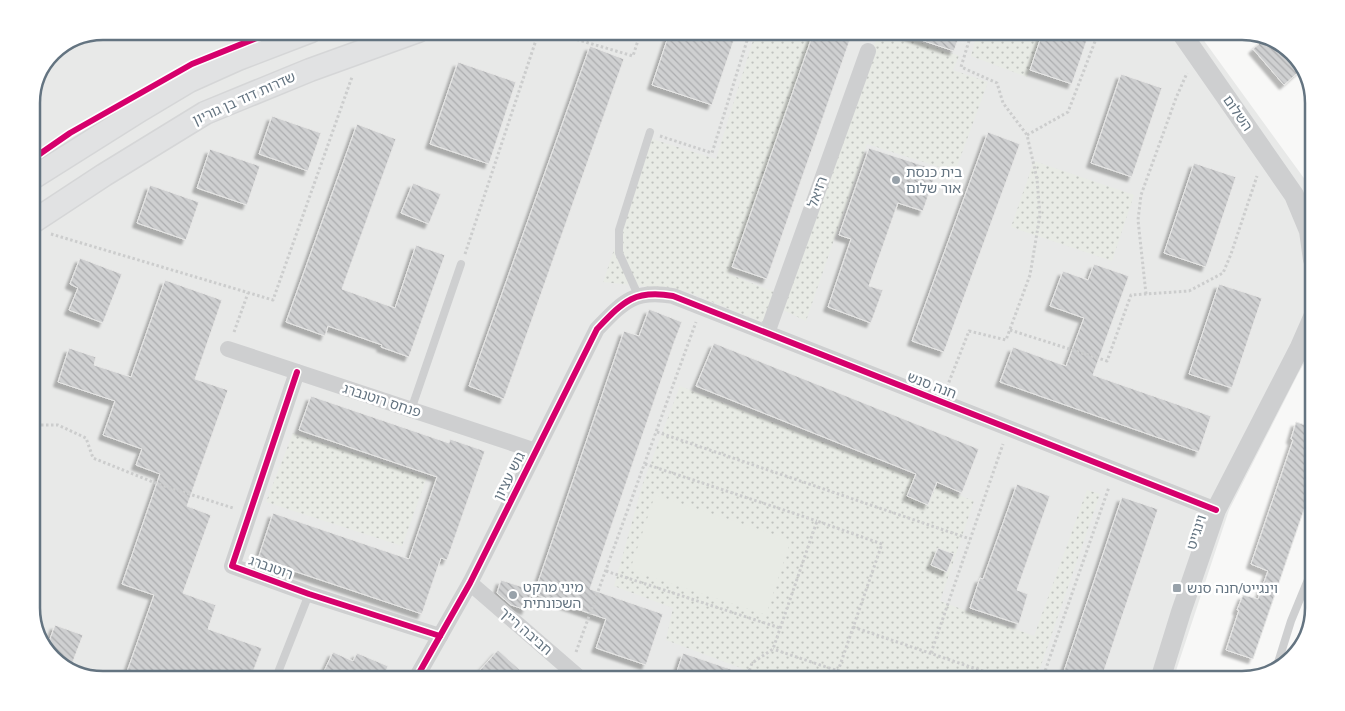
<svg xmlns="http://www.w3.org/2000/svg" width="1345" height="711" font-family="Mulish,'Noto Sans Hebrew',sans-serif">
<defs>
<pattern id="grass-dots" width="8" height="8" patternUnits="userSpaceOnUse" patternTransform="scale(1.25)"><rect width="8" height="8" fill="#e8ebe5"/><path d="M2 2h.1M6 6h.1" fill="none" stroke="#c0c3bf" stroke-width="1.8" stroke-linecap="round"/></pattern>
<pattern id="building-back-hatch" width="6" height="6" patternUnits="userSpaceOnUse" patternTransform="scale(1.25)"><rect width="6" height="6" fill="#cfd0d1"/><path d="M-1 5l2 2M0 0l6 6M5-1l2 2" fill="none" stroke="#acadaf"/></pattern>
<filter id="shadow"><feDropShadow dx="-4.5" dy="4.5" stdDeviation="1" flood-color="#0004"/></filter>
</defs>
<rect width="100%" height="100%" fill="#f8f8f7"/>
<path fill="#e8e9e8" d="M103,31H1197L1314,192V346L1298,374L1229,510L1173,680H103L71,672L44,648L31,613V99L53,52Z"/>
<g fill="url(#grass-dots)">
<path d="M756,31H815L729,274L774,292L764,323L685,291L603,282L652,139L716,159Z"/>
<path d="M879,31H889L959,56L953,70L988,82L955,172L867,144L806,321L783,310Z"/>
<path d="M978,31H1043L1027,77L971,56Z"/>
<path d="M1034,161L1134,195L1112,261L1011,227Z"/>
<path d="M680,386L974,501L940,601L1034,636L1087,490L1100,494L1036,680H930L911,673L909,680H754L741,668L666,640L673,608L614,586L643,483Z"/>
<path d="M293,433L427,477L402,546L266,502Z"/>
</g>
<path fill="#e8ebe5" d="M655,495L791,540L766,615L630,570Z"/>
<g fill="url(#building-back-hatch)" stroke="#e7e7e6" filter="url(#shadow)">
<path d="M670,31H737L712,105L652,85Z"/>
<path d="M814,31H853L767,279L732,267Z"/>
<path d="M903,31H961L954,51L903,34Z"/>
<path d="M1043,31H1090L1072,84L1030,70Z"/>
<path d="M1267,37L1274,39L1302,63L1303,68L1284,85L1253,49Z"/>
<path d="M590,46L624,59L504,399L469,386Z"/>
<path d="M458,62L516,82L489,164L430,144Z"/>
<path d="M1121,74L1162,88L1132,177L1091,163Z"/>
<path d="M272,116L321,133L308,171L259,154Z"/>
<path d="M357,124L396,139L342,289L395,308L416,245L445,255L409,357L381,347L382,345L328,326L325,336L286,322Z"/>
<path d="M988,132L1020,144L944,352L912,341Z"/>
<path d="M869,148L937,170L923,211L898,203L869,286L883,290L871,323L828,307L851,239L839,235Z"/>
<path d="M210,149L260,166L247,205L197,188Z"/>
<path d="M1194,163L1236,177L1206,267L1164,253Z"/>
<path d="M413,183L441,194L429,224L401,213Z"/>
<path d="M150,185L199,202L186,240L137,223Z"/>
<path d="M80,258L122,274L103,323L69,310L78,288L70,284Z"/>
<path d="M1094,264L1129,276L1093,375L1211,416L1199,452L1000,382L1013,347L1066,366L1084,318L1050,306L1063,271L1088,280Z"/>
<path d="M165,280L222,300L195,379L228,390L187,506L211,515L183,593L216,605L208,629L262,648L250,680H124L154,595L122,584L160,474L136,465L142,449L103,435L115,401L58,382L69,348L96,357L94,365L131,377Z"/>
<path d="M1219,284L1262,298L1232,388L1189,374Z"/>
<path d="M649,309L682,322L674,343L590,589L663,614L646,665L596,648L606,619L534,594L624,331L639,336Z"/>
<path d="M714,343L979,449L962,493L937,482L928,505L907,496L916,474L696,386Z"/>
<path d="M311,396L449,443L450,439L485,451L447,560L441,558L422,614L258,559L273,513L409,559L437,477L299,430Z"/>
<path d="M1296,422L1314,428V480L1253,659L1226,650L1239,610H1237L1243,595L1258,599L1268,571L1251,564L1293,440L1291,439Z"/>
<path d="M1017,484L1050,496L1017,590L1028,594L1019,624L970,608L980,578L983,579Z"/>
<path d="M1122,497L1158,509L1101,680H1061Z"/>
<path d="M938,548L954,554L947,572L931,565Z"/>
<path d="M501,580L532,590L526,610L511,605L497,593Z"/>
<path d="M55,625L83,635L72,664L54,657L46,650Z"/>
<path d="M498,650L531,680H471Z"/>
<path d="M333,652L353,661L357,653L388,666L383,680H320Z"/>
<path d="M683,653L754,677V680H674Z"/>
</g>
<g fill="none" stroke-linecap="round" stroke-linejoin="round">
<defs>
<g id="secondary">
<path d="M31,179L139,111L189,81L238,59L311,31"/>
<path d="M31,223L104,175L205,113L310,70L418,31"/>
</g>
</defs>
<use href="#secondary" stroke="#d5d6d7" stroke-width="25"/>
<g stroke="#cccdcd" stroke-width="3" stroke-dasharray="2.5 2.5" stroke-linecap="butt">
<path d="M548,31L633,56L641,31"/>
<path d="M1027,135L1068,112L1099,31"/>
<path d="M660,136L712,153L750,31"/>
<path d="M51,234L273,300L352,77"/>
<path d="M465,254L539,31"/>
<path d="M1146,294L1138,220L1141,195L1176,98L1187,73"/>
<path d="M1010,330L1107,361L1131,295L1189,291L1223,273L1231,254L1257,176"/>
<path d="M234,332L248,293"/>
<path d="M947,387L969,331L1006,340L1030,275L1040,215L1037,179L1027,135L1003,103L997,83L961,67L972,31"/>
<path d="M31,425H58L86,438L93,458L158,484L233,508"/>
<path d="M657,432L970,539"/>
<path d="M645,464L817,521"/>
<path d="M606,571L780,628"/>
<path d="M853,627L1009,680"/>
<path d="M576,652L696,322"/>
<path d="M931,653L1003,444"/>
<path d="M746,680L752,663L773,649L817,521L882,544L838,671L773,649"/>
<path d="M1042,680L1109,487"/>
</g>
<g stroke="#cecfd0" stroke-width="8">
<path d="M638,295L619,253V230L650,132"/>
<path d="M411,410L461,264"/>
<path d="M1276,669L1291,621L1314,565"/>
<path d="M275,680L309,594"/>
</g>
<g stroke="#cecfd0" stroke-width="16">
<path d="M767,333L868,51"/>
<path d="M228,349L536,451"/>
<path d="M297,372L232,566L309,594L440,636"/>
<path d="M470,583L582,680"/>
<path d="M415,680L470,583L597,329C623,302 634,289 673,296L1216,510"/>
</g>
<g stroke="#cecfd0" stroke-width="20">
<path d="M1180,31L1294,195L1309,231L1313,260"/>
<path d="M1160,680L1181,612L1216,510L1300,347L1314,315"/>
</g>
<use href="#secondary" stroke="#e1e2e3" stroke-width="22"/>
<defs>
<g id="cycleway">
<path d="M31,160L70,133L192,64L274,31"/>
<path d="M297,372L232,566L309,594L440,636"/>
<path d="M415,680L470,583L597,329C623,302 634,289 673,296L1216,510"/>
</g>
</defs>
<use href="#cycleway" stroke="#fff" stroke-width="9"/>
<use href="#cycleway" stroke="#d6006c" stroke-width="6"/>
</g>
<g fill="#98a2aa" stroke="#fff" stroke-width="2">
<circle cx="896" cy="180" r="5"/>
<rect x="1172" y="583" width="10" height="10" rx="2.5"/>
<circle cx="513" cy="595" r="5"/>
</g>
<g text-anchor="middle" stroke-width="5" stroke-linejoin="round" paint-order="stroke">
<g font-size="14" fill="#647481" stroke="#fff">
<text transform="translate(244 98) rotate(-24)" y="5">שדרות דוד בן גוריון</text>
<text transform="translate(1238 113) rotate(55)" y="5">השלום</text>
<text transform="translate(817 192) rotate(-70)" y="5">רזיאל</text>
<text transform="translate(932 385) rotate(21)" y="5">חנה סנש</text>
<text transform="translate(382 400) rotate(18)" y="5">פנחס רוטנברג</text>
<text transform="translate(509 476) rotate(-63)" y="5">גוש עציון</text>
<text transform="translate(1196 532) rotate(-72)" y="5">וינגייט</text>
<text transform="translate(271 567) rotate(20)" y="5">רוטנברג</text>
<text transform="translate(526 631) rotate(41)" y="5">חביבה רייך</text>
</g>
<g font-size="14" fill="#647481" stroke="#fff" text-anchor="start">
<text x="906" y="177">בית כנסת<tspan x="906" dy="16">אור שלום</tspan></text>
<text x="523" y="592">מיני מרקט<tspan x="523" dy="16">השכונתית</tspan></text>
<text x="1187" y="593">וינגייט/חנה סנש</text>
</g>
</g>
<path d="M0 0H1345V711H0ZM103 40H1242A63 63 0 0 1 1305 103V608A63 63 0 0 1 1242 671H103A63 63 0 0 1 40 608V103A63 63 0 0 1 103 40Z" fill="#fff" fill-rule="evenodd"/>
<path fill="none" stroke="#647481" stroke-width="2.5" d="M103 40H1242A63 63 0 0 1 1305 103V608A63 63 0 0 1 1242 671H103A63 63 0 0 1 40 608V103A63 63 0 0 1 103 40Z"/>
</svg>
